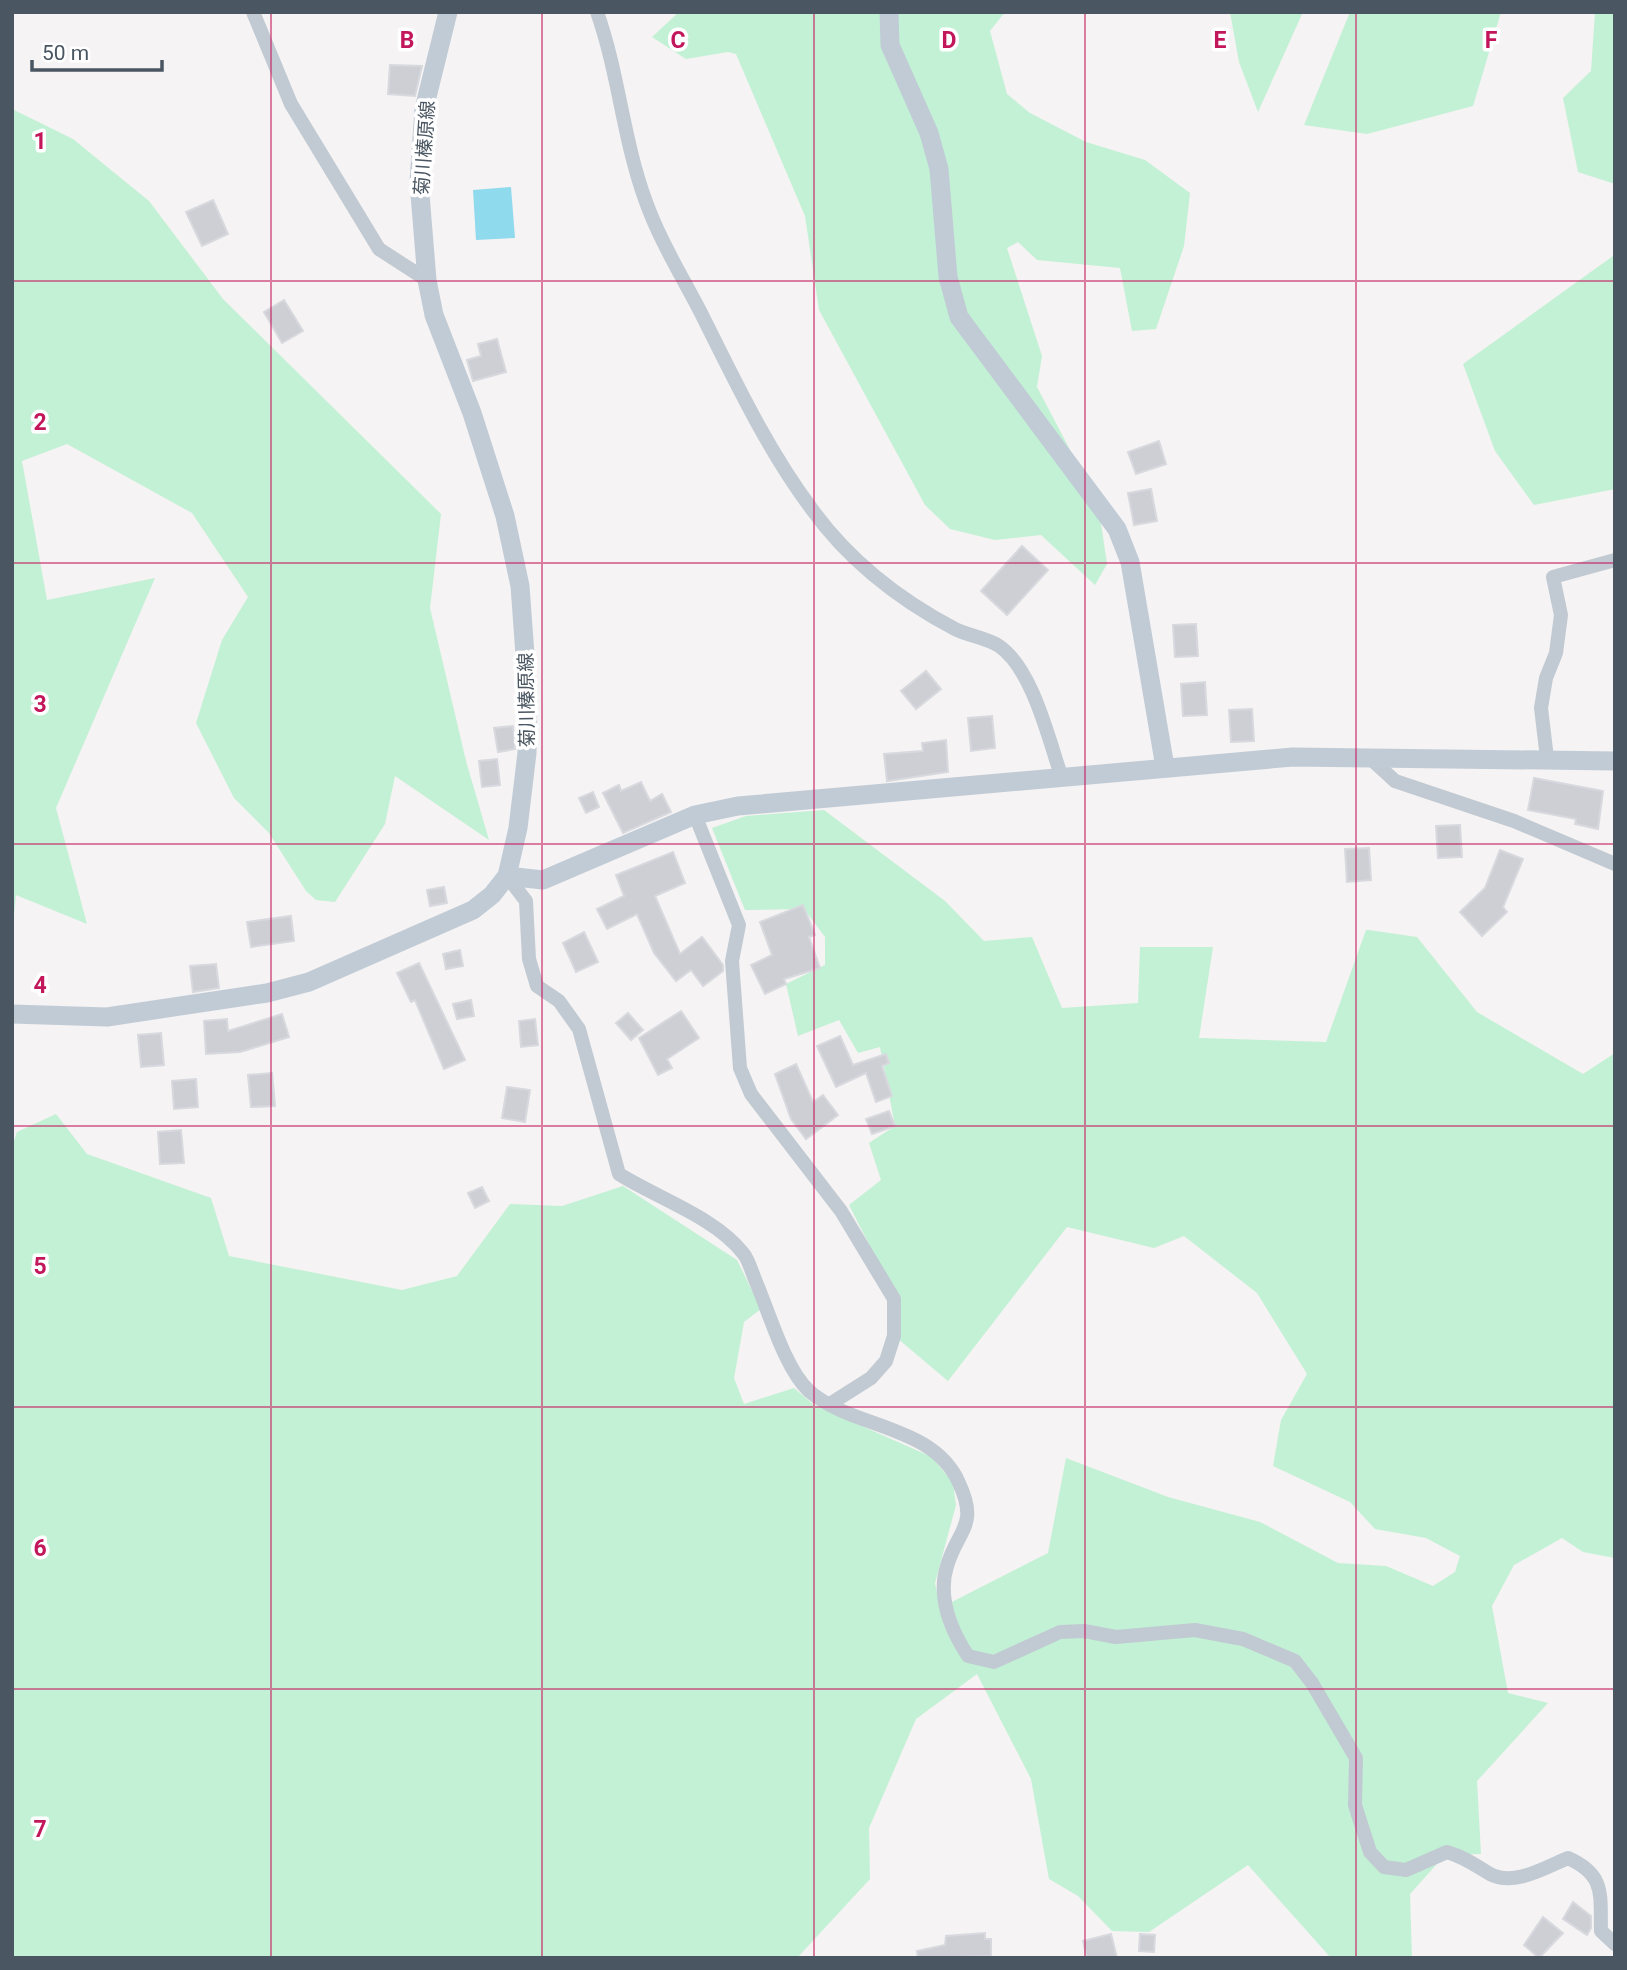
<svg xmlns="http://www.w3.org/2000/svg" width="1627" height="1970" font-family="Roboto,'Noto Sans JP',sans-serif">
<rect width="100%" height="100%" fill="#f5f3f3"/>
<g fill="#c3f1d5">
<path d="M679,12H1005L990,31L1007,94L1030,113L1086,142L1145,160L1190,193L1184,246L1156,329L1132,331L1120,268L1037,260L1018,242L1007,248L1042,356L1037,387L1098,503L1107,564L1095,585L1041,535L995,540L950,529L925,505L819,310L805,216L736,54L728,52L686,59L652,37Z"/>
<path d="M1230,12H1303L1258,112L1239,62Z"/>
<path d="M1350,12H1501L1473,106L1367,134L1304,125Z"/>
<path d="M1595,12H1615V184L1578,172L1563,98L1591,71Z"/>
<path d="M12,109L73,139L149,201L223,299L441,514L430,608L466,761L489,840L395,776L385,824L335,902L316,900L306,891L269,833L234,798L196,723L222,640L248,597L192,513L67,444L22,461L47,600L155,578L56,808L87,924L16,895L12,935Z"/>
<path d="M1615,251V489L1534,505L1495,451L1463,364L1613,256Z"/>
<path d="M824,810L945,901L984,941L1032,937L1062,1008L1138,1003L1140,947H1213L1199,1038L1326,1042L1366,930H1369L1417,937L1477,1012L1583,1074L1615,1053V1558L1583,1552L1562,1538L1514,1565L1492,1606L1508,1693L1548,1703L1477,1781L1481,1854L1445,1855L1410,1894L1412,1958H1331L1248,1865L1149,1932L1112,1931L1078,1896L1049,1879L1031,1779L977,1674L916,1719L869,1828L870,1879L797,1958H12V1147L17,1132L56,1114L87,1154L211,1198L229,1256L402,1290L457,1276L510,1204L562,1206L623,1186L737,1260L761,1309L744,1322L734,1378L744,1404L794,1388L814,1405L932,1457L953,1483L956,1505L935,1583L940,1608L1048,1553L1066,1458L1168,1497L1260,1522L1338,1563L1386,1566L1433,1586L1455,1572L1460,1556L1426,1538L1375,1529L1350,1502L1273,1466L1281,1420L1307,1374L1257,1293L1184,1236L1154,1248L1067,1227L948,1381L897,1338V1299L849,1205L881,1180L869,1143L895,1126L880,1047L858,1053L839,1020L798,1036L786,984L825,965V937L804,909L745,910L712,828L746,816Z"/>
</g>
<path fill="#90daee" d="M511,187L515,238L476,240L473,190Z"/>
<g fill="#cdcfd5" stroke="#d7d9de" stroke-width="2">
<path d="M390,65L422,66L415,96L388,94Z"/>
<path d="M213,200L228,234L202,246L186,212Z"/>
<path d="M284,300L303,331L282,343L264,312Z"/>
<path d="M497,339L506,372L473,381L467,360L481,356L478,344Z"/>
<path d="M1159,441L1166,464L1136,474L1128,452Z"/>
<path d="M1151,489L1157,521L1134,525L1128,493Z"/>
<path d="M1022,546L1048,570L1007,615L981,591Z"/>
<path d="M1196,624L1198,656L1175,657L1173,625Z"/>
<path d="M926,671L941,689L916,709L901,691Z"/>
<path d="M1205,682L1207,715L1183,716L1181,684Z"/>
<path d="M1252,709L1254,741L1231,742L1229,710Z"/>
<path d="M992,716L995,748L971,751L968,718Z"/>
<path d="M513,726L515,749L498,752L494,728Z"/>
<path d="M946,740L948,772L887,781L884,754L923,751L922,743Z"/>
<path d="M497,759L500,785L482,787L479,761Z"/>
<path d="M1534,778L1603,791L1598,829L1575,824L1576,819L1528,810Z"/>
<path d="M641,782L650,801L662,794L671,812L623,833L603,793L619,785L621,791Z"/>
<path d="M593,792L599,807L586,813L579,798Z"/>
<path d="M1460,825L1462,857L1438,858L1436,826Z"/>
<path d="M1369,848L1371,880L1347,882L1345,849Z"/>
<path d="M1500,850L1523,859L1503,907L1507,912L1482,936L1460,912L1485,888Z"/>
<path d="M673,852L685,883L655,896L680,954L702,937L723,965V971L703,986L691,970L676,981L654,953L637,914L607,929L597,909L624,896L616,875Z"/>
<path d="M444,887L447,903L430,906L427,890Z"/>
<path d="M803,905L815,935L809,937L820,968L784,979L786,984L765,994L751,965L772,955L760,922Z"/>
<path d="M291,916L294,941L251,947L247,922Z"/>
<path d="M584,932L598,962L576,972L563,943Z"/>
<path d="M460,950L463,966L446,969L443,954Z"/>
<path d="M419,963L465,1060L444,1069L415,1000L411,1002L397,973Z"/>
<path d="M216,964L219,988L193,992L190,966Z"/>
<path d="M471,1000L474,1016L457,1019L453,1004Z"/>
<path d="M681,1011L699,1038L667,1059L672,1068L658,1075L639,1038Z"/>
<path d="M628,1013L643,1030L631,1040L616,1023Z"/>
<path d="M282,1014L289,1037L240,1052L206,1054L204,1021L227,1019L228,1031Z"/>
<path d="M535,1019L538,1045L521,1047L519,1021Z"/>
<path d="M161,1033L164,1065L141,1067L138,1035Z"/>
<path d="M840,1036L853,1065L886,1054L889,1063L882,1066L892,1096L876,1102L866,1073L836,1087L817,1046Z"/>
<path d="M796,1064L813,1102L823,1095L838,1115L806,1139L791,1119L775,1074Z"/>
<path d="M272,1073L275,1106L251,1107L248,1075Z"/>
<path d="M196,1079L198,1107L174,1109L172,1081Z"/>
<path d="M507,1087L530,1090L525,1122L502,1118Z"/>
<path d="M889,1111L895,1126L872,1134L866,1119Z"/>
<path d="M181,1130L184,1163L160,1164L158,1132Z"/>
<path d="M482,1187L489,1201L475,1208L468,1193Z"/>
<path d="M1573,1902L1591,1916V1928L1587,1935L1563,1919Z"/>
<path d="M1543,1917L1563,1933L1539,1958L1524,1945Z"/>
<path d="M985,1933V1939H991V1956L918,1958L917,1951L945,1945L946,1936Z"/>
<path d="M1111,1934L1117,1958H1087L1083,1941Z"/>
<path d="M1140,1934L1155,1935L1154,1952L1139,1951Z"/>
</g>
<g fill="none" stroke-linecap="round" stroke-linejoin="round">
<g stroke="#c1cad2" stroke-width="14">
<path d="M253,12L291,104L379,249L427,280"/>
<path d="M597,12C619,74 623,140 646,202C660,241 683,278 702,315C735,381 767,449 811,508C849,561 898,599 955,629C969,636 987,638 999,646C1033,669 1049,741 1062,778"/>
<path d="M1370,758L1395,781L1514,821L1615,864"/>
<path d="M1547,758L1541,708L1546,678L1556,653L1561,615L1553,577L1615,560"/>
<path d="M695,815L739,925L732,961L740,1068L751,1094L841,1211L894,1299V1336L886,1361L871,1378L830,1404"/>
<path d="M507,876L526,901L529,959L537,986L559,1001L579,1029L619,1174C657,1198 715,1217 743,1253C749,1260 752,1273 756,1282C769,1312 785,1369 809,1391C853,1429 933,1424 959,1483C979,1526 958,1529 947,1566C937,1598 951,1630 968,1656L994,1662L1060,1632L1084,1631L1116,1637L1195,1630L1243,1639L1295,1661L1312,1683L1356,1758L1355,1805L1370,1852L1384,1867L1406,1870L1447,1852C1464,1857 1475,1865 1490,1874C1514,1887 1546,1867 1568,1858C1606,1875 1600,1895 1601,1931L1615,1944"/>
</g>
<g stroke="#c1cbd6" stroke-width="19">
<path d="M889,12L890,45L929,133L939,169L948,277L959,317L1117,529L1130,562L1165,767"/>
<path d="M507,876L543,880L695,815L738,806L1293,757L1615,761"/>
<path d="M12,1014L107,1017L267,993L309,982L473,910L492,895L507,876L518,828L527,753L528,696L520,586L505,516L472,413L434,315L427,280L419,182L424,109L448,12"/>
</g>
</g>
<path fill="none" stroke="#c2185b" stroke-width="2" stroke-opacity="0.55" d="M271,12V1958M542,12V1958M814,12V1958M1085,12V1958M1356,12V1958M12,281H1615M12,563H1615M12,844H1615M12,1126H1615M12,1407H1615M12,1689H1615"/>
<g text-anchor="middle" stroke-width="7" stroke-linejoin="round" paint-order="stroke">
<g font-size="19" fill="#4a5661" stroke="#fff">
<text transform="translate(424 148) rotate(-86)" y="7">菊川榛原線</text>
<text transform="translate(526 700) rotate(-91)" y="7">菊川榛原線</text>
</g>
</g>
<g font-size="23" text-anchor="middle" font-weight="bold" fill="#c2185b" stroke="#fff" stroke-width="7" stroke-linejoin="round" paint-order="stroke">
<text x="407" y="48">B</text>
<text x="678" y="48">C</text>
<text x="949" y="48">D</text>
<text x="1220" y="48">E</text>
<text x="1491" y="48">F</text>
<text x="40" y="149">1</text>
<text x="40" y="430">2</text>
<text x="40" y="712">3</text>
<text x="40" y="993">4</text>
<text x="40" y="1274">5</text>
<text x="40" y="1556">6</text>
<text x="40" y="1837">7</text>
</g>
<rect width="1627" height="1970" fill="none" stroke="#4a5661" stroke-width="28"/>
<path d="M32 60v10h130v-10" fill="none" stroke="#4a5661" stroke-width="3.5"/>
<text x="42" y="60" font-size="21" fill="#4a5661" stroke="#ffffff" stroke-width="5" paint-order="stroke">50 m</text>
</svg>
